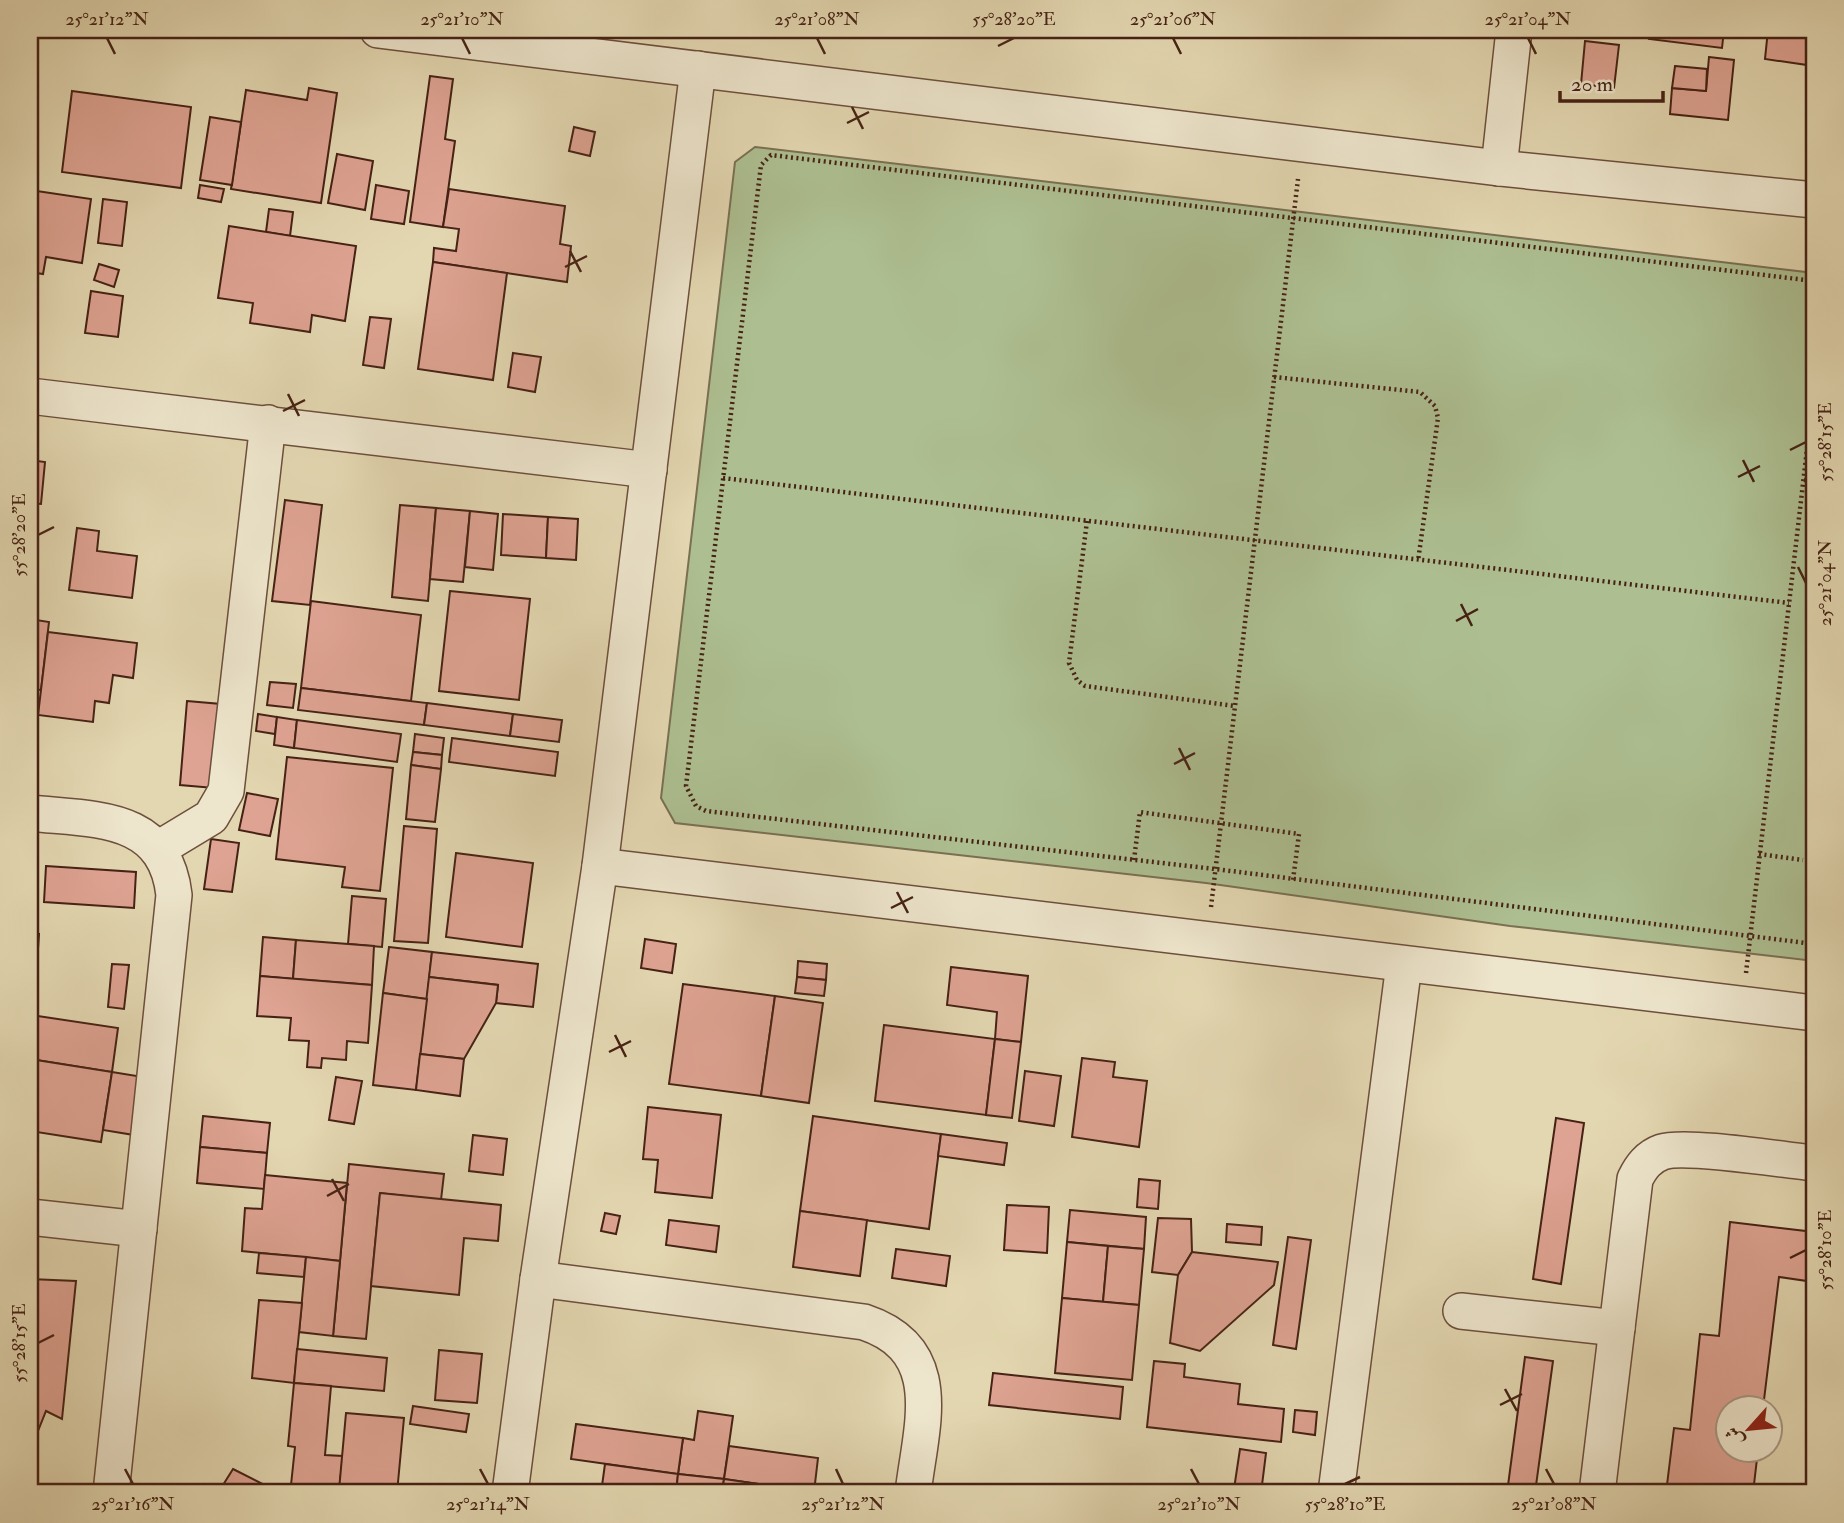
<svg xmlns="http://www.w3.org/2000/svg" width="1844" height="1523" font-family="'IM FELL Double Pica',Amiri,serif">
<rect width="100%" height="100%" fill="#e3d7b1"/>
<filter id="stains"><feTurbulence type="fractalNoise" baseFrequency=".00286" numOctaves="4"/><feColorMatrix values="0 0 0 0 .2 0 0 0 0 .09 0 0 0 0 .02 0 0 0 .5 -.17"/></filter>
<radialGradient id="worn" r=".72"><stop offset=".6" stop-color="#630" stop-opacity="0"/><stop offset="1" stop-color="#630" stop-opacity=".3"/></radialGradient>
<path fill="#adbf91" stroke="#7a7053" stroke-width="2" d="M755,147L1814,273V961L1510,926L1206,883L675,823L661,798L735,162Z"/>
<g fill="#dea392" stroke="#462215" stroke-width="2">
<path d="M1651,30H1724L1722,48L1649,39Z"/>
<path d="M1768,30H1814V66L1765,59Z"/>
<path d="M1585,41L1619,45L1614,88L1581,84Z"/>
<path d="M1709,57L1734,60L1728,120L1670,114L1672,88L1706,91Z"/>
<path d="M1675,66L1707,69L1706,91L1672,88Z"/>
<path d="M430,76L453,79L445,139L455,141L443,227L410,222Z"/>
<path d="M309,88L337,93L321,203L231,189L246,90L307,100Z"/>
<path d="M72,91L191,107L181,188L62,172Z"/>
<path d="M210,117L241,122L232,185L200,180Z"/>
<path d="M574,127L595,132L590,156L569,151Z"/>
<path d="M337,154L373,161L365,210L328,203Z"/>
<path d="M200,185L224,189L221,202L198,198Z"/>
<path d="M376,185L409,191L404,224L371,219Z"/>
<path d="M449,189L565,206L560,244L571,246L567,282L433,262L434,248L456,251L459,229L443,227Z"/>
<path d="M30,190L91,199L82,263L46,257L43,274L30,272Z"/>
<path d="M103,199L127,202L122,246L98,243Z"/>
<path d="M269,209L293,212L290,236L266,232Z"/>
<path d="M229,226L356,246L345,321L312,315L310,332L250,323L253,303L218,298Z"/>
<path d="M433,262L507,273L493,380L418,369Z"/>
<path d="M99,264L119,270L114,287L94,280Z"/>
<path d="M91,291L123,296L118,337L85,333Z"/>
<path d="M370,317L391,319L384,368L363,365Z"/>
<path d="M513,353L541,357L535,392L508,387Z"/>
<path d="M30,460L45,462L41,504L30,503Z"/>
<path d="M285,500L322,505L310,605L272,601Z"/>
<path d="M400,505L436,508L428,601L392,597Z"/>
<path d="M436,508L470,511L463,582L430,579Z"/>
<path d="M470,511L498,514L493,570L465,567Z"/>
<path d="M503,514L548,517L546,558L501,555Z"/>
<path d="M548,517L578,519L576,560L546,558Z"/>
<path d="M77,528L99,531L97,551L137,556L132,598L69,590Z"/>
<path d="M450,591L530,599L519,700L439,691Z"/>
<path d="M311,601L421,615L411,701L301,688Z"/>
<path d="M30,619L49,622L41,690L30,689Z"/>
<path d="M48,632L137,643L133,678L113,675L109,703L95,701L93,722L38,715Z"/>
<path d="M270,682L296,684L293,708L267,705Z"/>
<path d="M301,688L427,703L424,725L298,710Z"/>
<path d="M187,701L221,704L214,788L180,785Z"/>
<path d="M427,703L513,714L510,736L424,725Z"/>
<path d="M258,714L277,717L275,734L256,731Z"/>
<path d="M513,714L562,720L559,742L510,736Z"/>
<path d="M277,717L297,720L294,748L274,745Z"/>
<path d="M297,720L401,734L397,762L294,748Z"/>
<path d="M415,734L444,738L442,755L413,752Z"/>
<path d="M452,738L558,752L555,776L449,762Z"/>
<path d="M413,752L442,755L441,769L411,765Z"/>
<path d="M287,757L393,768L380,891L342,887L345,867L276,859Z"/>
<path d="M411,765L441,769L435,822L406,819Z"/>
<path d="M247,793L278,799L270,836L239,830Z"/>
<path d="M404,826L437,829L428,943L394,941Z"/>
<path d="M211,839L239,843L232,892L204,889Z"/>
<path d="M456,853L533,863L522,947L446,937Z"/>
<path d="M46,866L136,872L134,908L44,902Z"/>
<path d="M352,896L386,899L382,947L348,944Z"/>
<path d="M30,933L39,934L34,1007H30Z"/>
<path d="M263,937L296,940L293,979L260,976Z"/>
<path d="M645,939L676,944L672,973L641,968Z"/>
<path d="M296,940L374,946L372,985L293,979Z"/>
<path d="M389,947L432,952L427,999L383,993Z"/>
<path d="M432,952L538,964L533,1007L496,1003L498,985L429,977Z"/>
<path d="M798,961L827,964L826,980L797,977Z"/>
<path d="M112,964L129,965L124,1009L108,1007Z"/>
<path d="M951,967L1028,976L1021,1042L995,1039L997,1012L947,1005Z"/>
<path d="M260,976L372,985L368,1043L347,1041L346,1060L322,1058L321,1068L307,1067L309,1041L289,1040L291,1018L257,1016Z"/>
<path d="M429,977L498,985L496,1003L464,1059L420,1054Z"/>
<path d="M797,977L826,980L824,996L795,993Z"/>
<path d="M683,984L775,996L761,1096L669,1084Z"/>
<path d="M383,993L427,999L416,1090L373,1085Z"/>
<path d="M775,996L823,1003L809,1103L761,1096Z"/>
<path d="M31,1015L118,1028L112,1072L30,1059Z"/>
<path d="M884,1025L995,1039L986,1115L875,1101Z"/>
<path d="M995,1039L1021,1042L1012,1118L986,1115Z"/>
<path d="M420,1054L464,1059L460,1096L416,1090Z"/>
<path d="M1082,1058L1115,1062L1113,1077L1147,1081L1139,1147L1072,1137Z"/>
<path d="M30,1059L112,1072L101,1142L30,1131Z"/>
<path d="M1025,1071L1061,1076L1054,1126L1019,1121Z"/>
<path d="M112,1072L143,1077L134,1135L103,1130Z"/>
<path d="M336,1077L362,1081L354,1124L329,1120Z"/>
<path d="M648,1107L721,1115L712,1198L655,1192L658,1160L643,1159Z"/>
<path d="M203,1116L270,1123L267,1153L200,1147Z"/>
<path d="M813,1116L941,1134L929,1229L800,1211Z"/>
<path d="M1556,1118L1584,1123L1561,1284L1533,1279Z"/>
<path d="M941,1134L1007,1143L1004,1165L938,1156Z"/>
<path d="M473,1135L507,1139L503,1175L469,1171Z"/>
<path d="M200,1147L267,1153L264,1189L197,1183Z"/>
<path d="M349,1164L444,1174L441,1200L380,1193L366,1339L333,1336Z"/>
<path d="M265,1175L347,1183L340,1261L242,1251L245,1208L262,1209Z"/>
<path d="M1139,1179L1160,1181L1158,1209L1137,1207Z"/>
<path d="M380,1193L501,1205L498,1241L464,1238L459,1295L371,1286Z"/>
<path d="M1007,1205L1049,1207L1047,1253L1004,1250Z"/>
<path d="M1070,1210L1146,1217L1144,1249L1067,1242Z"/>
<path d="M800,1211L867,1220L860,1276L793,1267Z"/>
<path d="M605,1213L620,1216L616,1234L601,1231Z"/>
<path d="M1158,1218L1191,1219L1192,1252L1178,1275L1152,1272Z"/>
<path d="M669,1220L719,1226L716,1252L666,1245Z"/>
<path d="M1730,1222L1814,1232V1282L1779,1277L1763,1408H1728V1450H1758L1753,1493H1666L1674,1428L1690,1430L1700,1334L1719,1336Z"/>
<path d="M1227,1224L1262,1227L1261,1245L1226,1242Z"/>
<path d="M1288,1237L1311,1240L1296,1349L1273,1345Z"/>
<path d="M1067,1242L1108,1246L1103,1302L1062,1298Z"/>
<path d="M1108,1246L1144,1249L1139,1305L1103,1302Z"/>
<path d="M896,1249L950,1256L946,1286L892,1278Z"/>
<path d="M1192,1252L1278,1262L1274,1285L1200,1351L1170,1343L1178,1275Z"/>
<path d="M259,1253L306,1257L304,1277L257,1273Z"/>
<path d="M306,1257L340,1261L333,1336L299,1332Z"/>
<path d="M30,1279L76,1281L62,1419L46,1411L30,1451Z"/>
<path d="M1062,1298L1139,1305L1132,1380L1055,1373Z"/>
<path d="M259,1300L302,1303L294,1383L252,1378Z"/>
<path d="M297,1349L387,1358L384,1391L294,1383Z"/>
<path d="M439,1350L482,1354L477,1403L435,1400Z"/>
<path d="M1525,1357L1553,1361L1535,1493H1507Z"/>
<path d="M1154,1361L1185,1364L1184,1377L1240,1384L1238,1404L1284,1409L1281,1442L1147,1427Z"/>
<path d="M993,1373L1123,1387L1120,1419L989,1405Z"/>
<path d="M294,1383L331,1386L325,1455L343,1456L339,1490L291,1485L295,1447L288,1446Z"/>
<path d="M413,1406L469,1414L466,1432L410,1424Z"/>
<path d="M1295,1410L1317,1412L1315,1435L1293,1432Z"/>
<path d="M698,1411L733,1416L724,1479L678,1474L683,1438L694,1440Z"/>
<path d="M346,1413L404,1418L397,1493L339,1490Z"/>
<path d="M576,1424L683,1438L678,1474L571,1459Z"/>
<path d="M729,1446L818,1458L814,1492L724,1479Z"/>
<path d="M1240,1449L1266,1453L1261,1493L1234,1489Z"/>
<path d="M605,1464L678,1474L676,1493H601Z"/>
<path d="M233,1469L280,1493H218Z"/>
<path d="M678,1474L724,1479L722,1493H676Z"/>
<path d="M724,1479L814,1492V1493H722Z"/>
</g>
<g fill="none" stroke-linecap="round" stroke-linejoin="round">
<defs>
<g id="minor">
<path d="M378,30L1499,168L1814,200"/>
<path d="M1499,168L1514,30"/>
<path d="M30,396L649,470"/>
<path d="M30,813C94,820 165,814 174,895L111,1493"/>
<path d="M158,849L211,817L226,791L268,423"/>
<path d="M600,866L1814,1013"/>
<path d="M30,1217L139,1229"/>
<path d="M538,1279L864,1322C948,1350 921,1425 913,1493"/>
<path d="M1461,1311L1617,1328"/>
<path d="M510,1493L538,1279L600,866L698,69"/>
<path d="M1336,1493L1404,964"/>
<path d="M1597,1493L1635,1179C1641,1167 1648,1157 1662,1152C1685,1144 1784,1160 1814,1163"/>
</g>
</defs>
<use href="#minor" stroke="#6d4f3c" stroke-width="38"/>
<g stroke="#462215" stroke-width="4.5" stroke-dasharray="2 3.5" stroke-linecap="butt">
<path d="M1814,281L771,155L761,165L686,786L696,806L706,811L1215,869L1814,944"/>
<path d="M1274,377L1420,392L1435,406L1438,418L1418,561"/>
<path d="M723,478L1789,603"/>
<path d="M1804,480L1814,481"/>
<path d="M1087,521L1069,663L1077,680L1085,686L1235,706"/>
<path d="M1759,854L1803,860"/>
<path d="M1134,860L1140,812L1299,834L1293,880"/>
<path d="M1211,907L1298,179"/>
<path d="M1746,973L1814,389"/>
</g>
<use href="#minor" stroke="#ede5cc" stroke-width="35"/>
</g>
<path fill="none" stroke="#462215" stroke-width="2.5" d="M107,38L115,54M462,38L470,54M817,38L825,54M1173,38L1181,54M1528,38L1536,54M998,46L1014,38M852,107L863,129M847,123L869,112M570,251L581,272M565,267L587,256M288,394L299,416M283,411L305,400M1790,450L1806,442M1743,460L1754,482M1738,477L1760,466M38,535L54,527M1798,567L1806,583M1461,604L1472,626M1456,621L1478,609M1179,748L1190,770M1174,764L1195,753M897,892L908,913M891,908L913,897M615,1035L626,1057M609,1052L631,1041M332,1179L344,1201M327,1196L349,1184M1790,1258L1806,1250M38,1343L54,1335M1505,1389L1517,1411M1500,1405L1522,1394M125,1469L133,1484M480,1469L488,1484M836,1469L843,1484M1191,1469L1199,1484M1546,1469L1554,1484M1345,1484L1360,1477"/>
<rect width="1844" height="1523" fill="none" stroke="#e3d7b1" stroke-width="77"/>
<g transform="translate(1749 1429) rotate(243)"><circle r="33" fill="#ede5cc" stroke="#aa9783" stroke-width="2"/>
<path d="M0-5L12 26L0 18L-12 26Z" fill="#8f2418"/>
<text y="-10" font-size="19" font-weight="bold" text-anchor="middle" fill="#462215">ش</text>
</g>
<path d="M1560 91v10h103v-10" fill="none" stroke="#462215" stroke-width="3.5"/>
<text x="1571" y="91" font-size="21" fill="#462215" stroke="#ede5cc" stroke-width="5" paint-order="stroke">20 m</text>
<rect x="38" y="38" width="1768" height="1446" fill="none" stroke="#462215" stroke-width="2.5"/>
<g font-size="18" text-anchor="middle" fill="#462215">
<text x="107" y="25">25°21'12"N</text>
<text x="462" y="25">25°21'10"N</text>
<text x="817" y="25">25°21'08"N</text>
<text x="1014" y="25">55°28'20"E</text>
<text x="1173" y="25">25°21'06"N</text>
<text x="1528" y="25">25°21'04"N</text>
<text transform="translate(1825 442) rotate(-90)" y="6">55°28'15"E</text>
<text transform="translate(19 535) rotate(-90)" y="6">55°28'20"E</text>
<text transform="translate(1825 583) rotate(-90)" y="6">25°21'04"N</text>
<text transform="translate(1825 1250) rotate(-90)" y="6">55°28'10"E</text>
<text transform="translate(19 1343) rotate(-90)" y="6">55°28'15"E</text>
<text x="133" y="1510">25°21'16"N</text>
<text x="488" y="1510">25°21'14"N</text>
<text x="843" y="1510">25°21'12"N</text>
<text x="1199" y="1510">25°21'10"N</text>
<text x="1345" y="1510">55°28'10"E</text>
<text x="1554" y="1510">25°21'08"N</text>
</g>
<rect width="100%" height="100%" filter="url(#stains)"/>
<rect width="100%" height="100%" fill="url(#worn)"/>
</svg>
